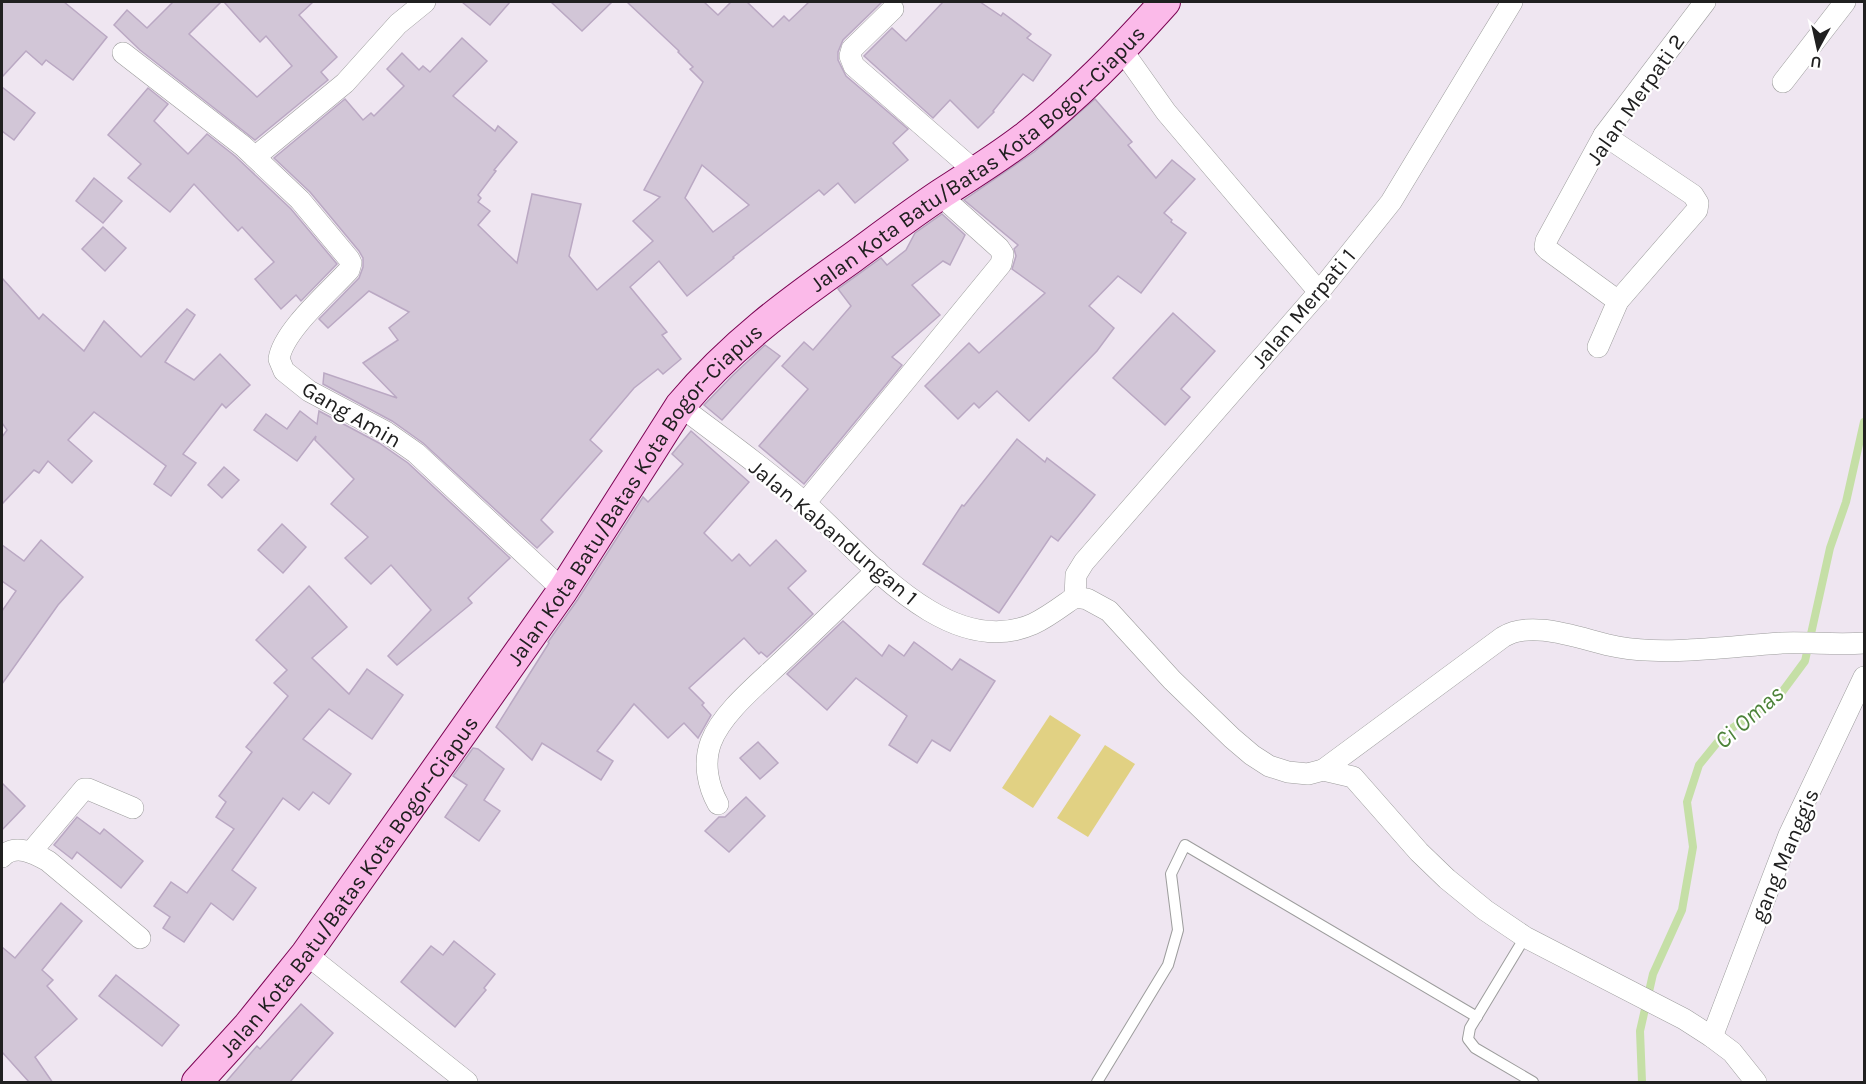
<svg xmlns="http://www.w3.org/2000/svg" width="1866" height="1084" font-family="Karla,sans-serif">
<rect width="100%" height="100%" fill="#efe6f1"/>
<g fill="#e1d183">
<path d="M1050,715L1081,735L1033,808L1002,788Z"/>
<path d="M1105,745L1135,764L1088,837L1057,818Z"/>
</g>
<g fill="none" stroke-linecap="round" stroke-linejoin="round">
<path stroke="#c5dfa6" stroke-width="8" d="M1642,1082L1640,1031L1653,974L1682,910L1693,847L1687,802L1699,765L1725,733L1779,696L1805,661L1830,548L1846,502L1864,422"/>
</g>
<g fill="#d2c6d7" stroke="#baa8c3" stroke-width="1.5" fill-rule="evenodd">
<path d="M2,2H64L107,37L73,80L46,60L42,65L26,51L2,77Z"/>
<path d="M173,2H221L189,34L257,97L292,66L266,36L260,42L224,2H313L299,15L337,57L321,72L328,80L255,140L140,50L114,25L127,10L147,28Z"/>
<path d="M462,2H510L490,25Z"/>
<path d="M551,2H612L582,31Z"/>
<path d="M627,2H704L718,15L731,2H747L773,27L784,16L789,21L809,2H882L843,40L838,52V60L846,76L908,129L893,143L908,160L855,203L838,183L824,195L819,190L733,257L734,258L687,296L659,261L630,287L667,332L662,335L681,359L663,374L658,369L634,388L590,440L602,451L541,520L553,532L537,548L423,443L392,421L323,384L324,373L397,398L363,363L398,340L389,328L409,312L369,291L328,328L319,319L359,278L363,267V258L359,251L310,192L274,158L345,99L363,120L371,113L374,116L404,86L387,69L402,53L419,70L423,66L430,72L462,38L487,61L453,96L495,131L498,126L517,142L494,170L496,171L478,195L481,198L478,202L490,211L478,225L517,263L532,194L581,204L569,256L597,290L653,241L633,221L660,197L644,190L703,82L690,69L693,67L678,52L679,51ZM702,165L749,205L713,232L685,198Z"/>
<path d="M943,2H980L1001,16L1003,13L1031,34L1027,38L1051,55L1033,81L1023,74L993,111L994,112L978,128L950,100L933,118L864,56L892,28L906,41Z"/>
<path d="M2,87L35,113L14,140L2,131Z"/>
<path d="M148,88L168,104L154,121L188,154L207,134L235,156L291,209L337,264L301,301L296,295L281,309L255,279L274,262L242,227L238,231L194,184L170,212L128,178L141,164L108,135Z"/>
<path d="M1095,99L1132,142L1128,145L1156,178L1172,160L1195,179L1164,213L1172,220L1171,222L1186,233L1141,293L1118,276L1089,306L1114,328L1097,351L1029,421L997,391L979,408L974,403L958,419L925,386L969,343L979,353L1045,293L1012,269L1016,256L1014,249L1018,245L964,200L1034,152Z"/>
<path d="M94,178L122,201L103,223L76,201Z"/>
<path d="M942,214L965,235L950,265L943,261L912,285L940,315L892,357L902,365L804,484L759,446L808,389L782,366L804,342L813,350L851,306L838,289L881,258L887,265L906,250L915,233Z"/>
<path d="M103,227L126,248L105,271L82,249Z"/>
<path d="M2,278L39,319L43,314L84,351L104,321L141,357L187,309L195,315L165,362L194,380L220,354L250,385L226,408L222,404L183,454L196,463L171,496L154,484L166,466L94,412L68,440L92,461L72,483L48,461L39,473L34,470L2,504V437L7,430L2,423Z"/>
<path d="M1173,313L1215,351L1181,389L1190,397L1165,425L1113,378Z"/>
<path d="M765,345L780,356L722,420L704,405L732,376Z"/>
<path d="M300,411L317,424L319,411L379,443L408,463L510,558L468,598L472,603L397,665L388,656L431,610L391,565L371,584L345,558L368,537L331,504L354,479L315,440L316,436L297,461L254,430L266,414L287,429Z"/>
<path d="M691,431L749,482L704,533L732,561L739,554L750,566L776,540L806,571L788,588L813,614L767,657L761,652L759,654L744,638L689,688L704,703L702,705L711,715L698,738L684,723L668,738L634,704L597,751L613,761L601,780L542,743L532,760L496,727L549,643L548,642L578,599L643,497L648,502L683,464L672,454Z"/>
<path d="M1017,439L1045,462L1047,458L1095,495L1058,541L1051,536L999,613L923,564L962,505L964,506Z"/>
<path d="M224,467L239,480L222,498L208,485Z"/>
<path d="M282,524L306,547L283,573L258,550Z"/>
<path d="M41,540L83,577L58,605L2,684V611L16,591L2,581V545L24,561Z"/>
<path d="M309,586L347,627L312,658L349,694L367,669L403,695L372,739L329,709L303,739L351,774L329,804L313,792L299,810L283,798L232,870L256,888L233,920L211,903L184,942L163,928L170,917L154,906L171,882L187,893L234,829L216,817L226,802L219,796L252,752L246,747L288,696L274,683L287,670L256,640Z"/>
<path d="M843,621L882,656L889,645L904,656L914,642L952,670L960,659L995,681L950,751L932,740L917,763L889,745L907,716L856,678L827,710L787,674Z"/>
<path d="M758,742L778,763L760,779L740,758Z"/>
<path d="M473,748L478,749L504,769L484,800L500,811L479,841L445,817L467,785L453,776Z"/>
<path d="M2,783L25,806L2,830Z"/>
<path d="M746,797L765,816L729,852L705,831L719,817H725Z"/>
<path d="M77,817L100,834L104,829L143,861L121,888L77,852L72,859L54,845Z"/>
<path d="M61,903L82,921L42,970L53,980L47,986L77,1019L35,1057L53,1083H30L2,1052V947L15,958Z"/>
<path d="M454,941L495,974L484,988L486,990L455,1027L401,982L431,946L443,955Z"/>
<path d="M116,975L179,1025L162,1046L99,996Z"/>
<path d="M301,1004L333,1033L289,1083H225L257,1046L260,1049Z"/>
</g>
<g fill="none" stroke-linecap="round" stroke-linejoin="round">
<defs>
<g id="lane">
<path d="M1525,937L1470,1028L1468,1039L1475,1048L1533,1082"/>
<path d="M1097,1082L1168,965L1178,930L1171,874L1185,845L1477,1017"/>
</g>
<g id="street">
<path d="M893,9L852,49L850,56L854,66L976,172"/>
<path d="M1122,50L1166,112L1319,292"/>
<path d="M123,53L243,146L300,200L349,259L351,263L349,270C329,292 283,331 279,359L284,371L309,391L386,432L416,453L563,590"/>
<path d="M1783,82L1845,2"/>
<path d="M255,157L345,83L398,24L425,2"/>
<path d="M1618,301L1548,250L1545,247L1546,241L1604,135L1705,2"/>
<path d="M1598,347L1618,301L1697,210L1698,203L1693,195L1604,135"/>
<path d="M680,406C722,438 766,469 806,504C862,553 947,662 1033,624C1048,617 1062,606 1075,597L1087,599L1109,611L1172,680L1232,738L1252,755L1269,766L1288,772L1308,774L1323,770L1353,777L1419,852L1447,879L1485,910L1525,937L1684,1019L1712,1037L1732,1052L1756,1082"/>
<path d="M805,503L1001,264L1003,254L999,248L940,195"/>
<path d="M1075,597L1076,575L1084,562L1319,292L1391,202L1512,2"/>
<path d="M1323,770L1503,637C1533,618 1585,641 1618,647C1667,656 1732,646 1782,643C1810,642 1837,645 1864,643"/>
<path d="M718,804C708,786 703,763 711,742C722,713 758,684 780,663C813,632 845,601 877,570"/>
<path d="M31,852L84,789H88L133,808"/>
<path d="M2,857C15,843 34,853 48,861L140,938"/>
<path d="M306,954L467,1082"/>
<path d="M1712,1037L1789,835L1864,677"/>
</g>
<g id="secondary">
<path id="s1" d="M197,1082L248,1026L306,954L563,590L680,406C732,344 787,304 852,258C882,236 911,214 941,194C969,176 998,158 1024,138C1077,97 1121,51 1165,2"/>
</g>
</defs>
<use href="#lane" stroke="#9d9d9d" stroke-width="12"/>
<use href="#street" stroke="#9d9d9d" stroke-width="22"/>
<use href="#secondary" stroke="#7b0353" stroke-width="32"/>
<use href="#lane" stroke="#fff" stroke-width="10"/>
<use href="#street" stroke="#fff" stroke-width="21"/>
<use href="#secondary" stroke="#fbbae9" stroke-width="30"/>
</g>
<g text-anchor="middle" stroke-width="4.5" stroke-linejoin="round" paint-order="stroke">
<g font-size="22" fill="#202020" stroke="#fff">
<text transform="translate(1635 99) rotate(-55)" y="8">Jalan Merpati 2</text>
<text dy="8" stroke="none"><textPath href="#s1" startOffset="1220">Jalan Kota Batu/Batas Kota Bogor–Ciapus</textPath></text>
<text transform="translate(1303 308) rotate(-50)" y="8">Jalan Merpati 1</text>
<text transform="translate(352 414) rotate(30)" y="8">Gang Amin</text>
<text dy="8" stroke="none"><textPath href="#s1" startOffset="734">Jalan Kota Batu/Batas Kota Bogor–Ciapus</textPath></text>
<text transform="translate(834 532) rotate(40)" y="8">Jalan Kabandungan 1</text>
<text transform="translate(1784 855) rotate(-67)" y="8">gang Manggis</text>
<text dy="8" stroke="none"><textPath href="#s1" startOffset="248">Jalan Kota Batu/Batas Kota Bogor–Ciapus</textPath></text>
</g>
<g font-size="24" font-style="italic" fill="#4c8239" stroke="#fff">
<text transform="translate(1749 717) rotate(-41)" y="8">Ci Omas</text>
</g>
</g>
<rect width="1866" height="1084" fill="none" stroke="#202020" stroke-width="6"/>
<g transform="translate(1818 48) rotate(188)" stroke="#ffffff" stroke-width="4.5" paint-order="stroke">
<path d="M0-4.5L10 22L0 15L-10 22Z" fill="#202020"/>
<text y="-9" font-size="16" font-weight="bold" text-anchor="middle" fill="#202020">U</text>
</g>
</svg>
